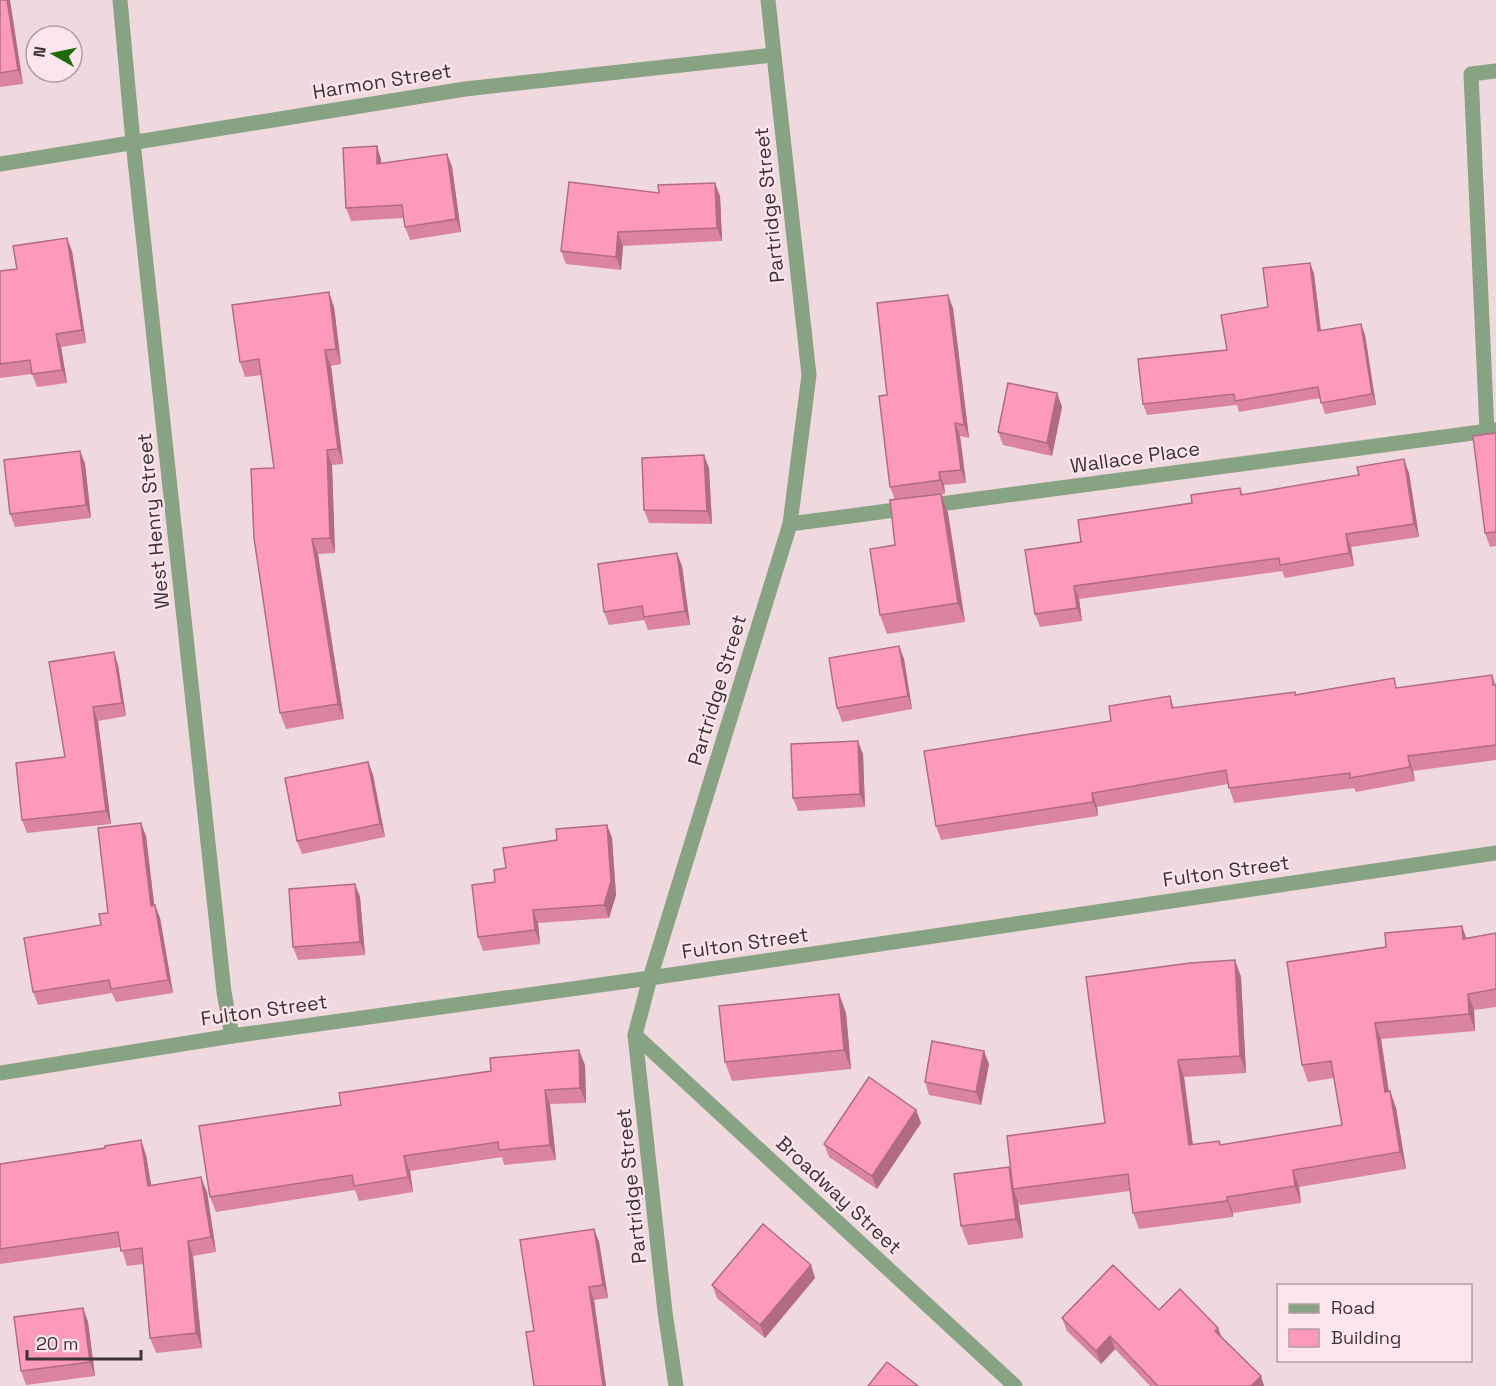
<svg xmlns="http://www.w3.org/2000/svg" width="1496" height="1386" font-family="'Space Grotesk',sans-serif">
<rect width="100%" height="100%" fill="#f0d8df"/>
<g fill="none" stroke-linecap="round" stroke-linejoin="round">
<g stroke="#88a383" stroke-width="15">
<path d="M120,0L133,142L224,992L232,1036"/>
<path d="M0,164L465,89L773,55"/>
<path d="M1487,432L1471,74L1496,71"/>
<path d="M790,524L1496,430"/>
<path d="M0,1073L232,1036L650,978L1496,853"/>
<path d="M676,1386L665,1312L635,1035L650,978L790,524L809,375L768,0"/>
</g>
<path stroke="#88a383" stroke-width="15" d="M635,1035L1015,1386"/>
</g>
<g fill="#da84a0">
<path d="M0,0L23,84L0,87Z"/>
<path d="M447,154L452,167L461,232L410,240L405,227L404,218L351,221L346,208L381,159V163Z"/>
<path d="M659,193L720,196L722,241L623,246L621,270L566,264L561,251Z"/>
<path d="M72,251L86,343L61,347L67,383L37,387L32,374L0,378V271L17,269Z"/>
<path d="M1310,263L1314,274L1321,330L1365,335L1376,405L1325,414L1320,398L1239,412L1237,405L1147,415L1143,404L1227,350L1268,307Z"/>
<path d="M334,307L341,364L331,366L343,464L332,465L335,553L318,554L344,719L286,729L280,713L274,468L261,375L245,377L240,362Z"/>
<path d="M953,308L969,438L960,436L966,483L944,485L945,494H941L948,513L965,622L887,634L880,615L895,545V500L890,487L887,395Z"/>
<path d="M1057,393L1062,407L1052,456L1003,445L998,432Z"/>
<path d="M1496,433V546L1490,547L1485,533Z"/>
<path d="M80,451L85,464L91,518L15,527L10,514Z"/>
<path d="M709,468L712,524L649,523L644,510Z"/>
<path d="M1409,473L1419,537L1351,547L1354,566L1285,578L1282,571L1079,599L1082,621L1040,627L1035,614L1081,542L1192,503L1240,488L1243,495Z"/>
<path d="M682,566L690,625L648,630L644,620L609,625L604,612Z"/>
<path d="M899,646L904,659L912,709L842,722L837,708Z"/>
<path d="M118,665L126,716L98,721L111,824L27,833L22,820L65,757Z"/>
<path d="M1492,675L1496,685V760L1413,771L1415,781L1356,792L1354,788L1234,803L1228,784L1097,807L1098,816L941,840L936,826L1111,721L1170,696L1174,708L1296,695L1398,688Z"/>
<path d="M863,754L865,807L798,811L793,798Z"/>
<path d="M368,762L373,775L385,837L302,854L297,841Z"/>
<path d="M607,825L612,838L616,895L609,918L538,923L540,944L483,951L478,937L495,882L506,868L557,840Z"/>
<path d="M146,836L154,905L160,918L173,993L116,1002L112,993L38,1005L33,992L101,925L108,913Z"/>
<path d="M355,884L360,897L365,955L298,960L293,947Z"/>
<path d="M1496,933V1007L1474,1010L1475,1031L1381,1039L1389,1091H1390L1396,1108L1406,1169L1299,1187L1301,1203L1233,1213V1217L1139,1229L1133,1213L1130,1191L1020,1205L1018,1201L1023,1238L968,1245L961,1226L1009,1167L1012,1175L1105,1123L1235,960L1241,977L1246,1073L1184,1077L1193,1145L1219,1141L1221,1145L1342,1125L1334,1078L1308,1082L1302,1065L1466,938Z"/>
<path d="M839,994L846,1013L851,1069L732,1081L725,1062Z"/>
<path d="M989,1064L981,1105L929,1095L925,1082Z"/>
<path d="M585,1065L586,1103L550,1104L556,1160L504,1165L502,1157L410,1171L413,1192L359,1201L355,1190L216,1212L210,1197L341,1105Z"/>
<path d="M916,1110L921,1123L877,1189L829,1157L824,1144Z"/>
<path d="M146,1155L151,1185L207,1192L216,1252L193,1256L202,1348L156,1353L150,1338L143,1264L127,1266L121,1247L0,1264V1164Z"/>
<path d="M594,1229L599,1242L608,1298L594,1300L606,1386H534V1331Z"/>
<path d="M815,1278L765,1338L717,1298L712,1285Z"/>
<path d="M83,1308L88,1322L95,1376L26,1385L21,1371Z"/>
<path d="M1159,1310L1218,1328L1222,1338L1264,1386H1150L1115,1349L1101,1364L1067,1331L1062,1318Z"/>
</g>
<g fill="#b16b82">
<path d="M7,0H10L23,84L18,70Z"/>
<path d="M377,146L381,159L382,177L377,164Z"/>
<path d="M447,154L452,167L461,232L456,219Z"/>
<path d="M715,183L720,196L722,241L717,228Z"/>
<path d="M618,232L623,246L621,270L616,257Z"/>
<path d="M67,238L72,251L86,343L82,330Z"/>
<path d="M1310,263L1314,274L1322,342L1318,331Z"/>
<path d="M329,292L334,307L341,364L336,349Z"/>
<path d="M948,295L953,308L969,438L964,425Z"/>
<path d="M1361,324L1365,335L1376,405L1372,394Z"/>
<path d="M56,334L61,347L67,383L62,370Z"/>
<path d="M325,350L331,366L343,464L338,449Z"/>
<path d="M1057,393L1062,407L1052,456L1047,443Z"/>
<path d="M955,423L960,436L966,483L961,470Z"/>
<path d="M327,450L332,465L335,553L330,538Z"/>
<path d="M80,451L85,464L91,518L86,505Z"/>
<path d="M704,455L709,468L712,524L707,511Z"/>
<path d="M1404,459L1409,473L1419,537L1414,524Z"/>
<path d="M939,472L944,485L945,494L940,480Z"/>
<path d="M941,494L948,513L965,622L958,603Z"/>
<path d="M1346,534L1351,547L1354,566L1349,553Z"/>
<path d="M312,539L318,554L344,719L338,704Z"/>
<path d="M677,553L682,566L690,625L685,611Z"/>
<path d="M1074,586L1079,599L1082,621L1077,608Z"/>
<path d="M899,646L904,659L912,709L908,696Z"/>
<path d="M114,652L118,665L126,716L122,703Z"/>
<path d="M93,707L98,721L111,824L106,811Z"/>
<path d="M858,741L863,754L865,807L860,794Z"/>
<path d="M1408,756L1413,771L1415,781L1410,767Z"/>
<path d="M368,762L373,775L385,837L380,824Z"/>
<path d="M1092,793L1097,807L1098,816L1093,802Z"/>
<path d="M141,823L146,836L156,919L151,906Z"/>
<path d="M607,825L612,838L616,895L609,918L604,905Z"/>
<path d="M355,884L360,897L365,955L360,942Z"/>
<path d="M155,905L160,918L173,993L168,980Z"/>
<path d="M533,910L538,923L540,944L535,930Z"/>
<path d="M1462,926L1468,943L1463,939Z"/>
<path d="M1235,960L1241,977L1246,1073L1240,1056Z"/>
<path d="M839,994L846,1013L851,1069L844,1050Z"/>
<path d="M1468,994L1474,1010L1475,1031L1469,1014Z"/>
<path d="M1375,1023L1381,1039L1391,1109L1385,1092Z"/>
<path d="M579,1050L585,1065L586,1103L580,1088Z"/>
<path d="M984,1051L989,1064L981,1105L976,1092Z"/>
<path d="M1178,1060L1184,1077L1195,1162L1189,1145Z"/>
<path d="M545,1090L550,1104L556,1160L550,1145Z"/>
<path d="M1390,1091L1396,1108L1406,1169L1400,1152Z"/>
<path d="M916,1110L921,1123L877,1189L872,1176Z"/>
<path d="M141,1140L146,1155L154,1201L148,1186Z"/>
<path d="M404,1156L410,1171L413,1192L408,1177Z"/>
<path d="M1009,1167L1016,1186L1013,1189L1018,1201L1023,1238L1016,1219Z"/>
<path d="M1293,1170L1299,1187L1301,1203L1295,1186Z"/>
<path d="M201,1177L207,1192L216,1252L211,1237Z"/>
<path d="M1227,1197L1233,1213V1217L1227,1201Z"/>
<path d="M594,1229L599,1242L608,1298L603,1285Z"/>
<path d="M188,1241L193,1256L202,1348L196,1333Z"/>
<path d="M811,1265L815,1278L765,1338L760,1325Z"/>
<path d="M589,1287L594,1300L606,1386H603Z"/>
<path d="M83,1308L88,1322L95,1376L90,1362Z"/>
<path d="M1218,1328L1223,1342L1215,1331Z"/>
<path d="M1110,1336L1115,1349L1101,1364L1096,1351Z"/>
<path d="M1261,1376L1264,1386H1251Z"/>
</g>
<g fill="#fd99ba" stroke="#b16b82" stroke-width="1.5">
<path d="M0,0H7L18,70L0,73Z"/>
<path d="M377,146V164L447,154L456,219L405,227L402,205L346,208L343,148Z"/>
<path d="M569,182L659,193L658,185L715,183L717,228L618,232L616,257L561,251Z"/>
<path d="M67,238L82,330L56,334L62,370L32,374L30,360L0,364V271L17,269L13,246Z"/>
<path d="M1310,263L1318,331L1361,324L1372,394L1321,403L1318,387L1235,401L1234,394L1143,404L1138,359L1227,350L1221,315L1268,307L1263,268Z"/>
<path d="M329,292L336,349L325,350L338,449L327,450L330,538L312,539L338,704L280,713L254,538L251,469L274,468L259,359L240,362L232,305Z"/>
<path d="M948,295L964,425L955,423L961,470L939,472L940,480L890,487L879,396L887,395L877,303Z"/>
<path d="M1008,383L1057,393L1047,443L998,432Z"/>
<path d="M1496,433V532L1485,533L1473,436Z"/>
<path d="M80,451L86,505L10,514L4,460Z"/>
<path d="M704,455L707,511L644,510L642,458Z"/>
<path d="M1404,459L1414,524L1346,534L1349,553L1280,565L1279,558L1074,586L1077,608L1035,614L1025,550L1081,542L1078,520L1192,503L1191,495L1240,488L1241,495L1359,475L1357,467Z"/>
<path d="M941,494L958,603L880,615L870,549L895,545L890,500Z"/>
<path d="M677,553L685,611L644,617L642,606L604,612L598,564Z"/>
<path d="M899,646L908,696L837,708L829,658Z"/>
<path d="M114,652L122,703L93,707L106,811L22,820L16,763L65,757L49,662Z"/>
<path d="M1492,675L1493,685H1496V745L1408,756L1410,767L1350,778V773L1229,788L1226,770L1092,793L1093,802L936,826L924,751L1111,721L1109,706L1170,696L1172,708L1295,692V695L1394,678L1396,688Z"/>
<path d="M858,741L860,794L793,798L791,744Z"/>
<path d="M368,762L380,824L297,841L285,778Z"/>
<path d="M141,823L151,906L155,905L168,980L111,989L109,980L33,992L24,938L101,925L99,914L108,913L98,828Z"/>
<path d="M607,825L611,881L604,905L533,910L535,930L478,937L472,885L495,882L494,870L506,868L503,848L557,840L556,829Z"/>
<path d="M355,884L360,942L293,947L289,889Z"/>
<path d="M1462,926L1463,939L1496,933V989L1468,994L1469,1014L1375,1023L1385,1092L1390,1091L1400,1152L1293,1170L1295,1186L1227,1197V1201L1133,1213L1128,1174L1013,1189L1007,1136L1105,1123L1086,977L1190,963L1235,960L1240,1056L1178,1060L1189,1145L1219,1141L1220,1145L1342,1125L1331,1061L1302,1065L1287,962L1386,947L1385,933Z"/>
<path d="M839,994L844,1050L725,1062L719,1006Z"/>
<path d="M932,1041L984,1051L976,1092L925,1082Z"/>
<path d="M579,1050L580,1088L545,1090L550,1145L499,1150L498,1142L404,1156L408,1177L354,1186L352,1175L210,1197L199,1126L341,1105L339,1093L491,1071L490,1058Z"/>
<path d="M869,1077L916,1110L872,1176L824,1144Z"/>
<path d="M141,1140L148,1186L201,1177L211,1237L188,1241L196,1333L150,1338L142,1248L121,1251L118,1232L0,1249V1164L105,1148V1146Z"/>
<path d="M1009,1167L1016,1219L961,1226L954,1174Z"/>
<path d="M763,1224L811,1265L760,1325L712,1285Z"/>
<path d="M594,1229L603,1285L589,1287L603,1386H534L526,1332L534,1331L520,1240Z"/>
<path d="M1113,1265L1159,1310L1180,1289L1218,1328L1215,1331L1261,1376L1251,1386H1158L1110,1336L1096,1351L1062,1318Z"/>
<path d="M83,1308L90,1362L21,1371L14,1317Z"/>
<path d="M887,1362L918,1386H868Z"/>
</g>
<g text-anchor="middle" stroke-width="4.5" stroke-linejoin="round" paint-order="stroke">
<g font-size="20" fill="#3c3335" stroke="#fde5ec">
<text transform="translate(382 81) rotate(-9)" y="7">Harmon Street</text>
<text transform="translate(769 205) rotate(-96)" y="7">Partridge Street</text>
<text transform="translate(1135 457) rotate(-8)" y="7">Wallace Place</text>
<text transform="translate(153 521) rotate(-96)" y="7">West Henry Street</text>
<text transform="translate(717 690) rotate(-73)" y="7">Partridge Street</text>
<text transform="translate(1226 871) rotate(-8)" y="7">Fulton Street</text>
<text transform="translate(745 943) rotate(-8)" y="7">Fulton Street</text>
<text transform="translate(264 1010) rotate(-8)" y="7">Fulton Street</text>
<text transform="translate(631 1186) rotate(-96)" y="7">Partridge Street</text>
<text transform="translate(839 1195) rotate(43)" y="7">Broadway Street</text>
</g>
</g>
<rect x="1277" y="1284" width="195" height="78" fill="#fde5ec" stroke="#b09ea3" stroke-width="1.5"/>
<rect x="1289" y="1304" width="30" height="9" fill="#88a383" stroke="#b09ea3" stroke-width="1.5"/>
<text x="1331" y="1314" font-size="18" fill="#3c3335">Road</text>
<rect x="1289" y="1329" width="30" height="18" fill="#fd99ba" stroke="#b09ea3" stroke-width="1.5"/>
<text x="1331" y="1344" font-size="18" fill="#3c3335">Building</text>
<g transform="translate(54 54) rotate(279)"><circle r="28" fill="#fde5ec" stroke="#b09ea3" stroke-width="1.5"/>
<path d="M0-4.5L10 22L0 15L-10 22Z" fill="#1f6b0c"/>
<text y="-9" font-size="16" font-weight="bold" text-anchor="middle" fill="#3c3335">N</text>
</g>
<path d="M27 1350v9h114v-9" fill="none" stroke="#3c3335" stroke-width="3"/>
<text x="36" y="1350" font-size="18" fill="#3c3335" stroke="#fde5ec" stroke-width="4.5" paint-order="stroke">20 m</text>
</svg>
